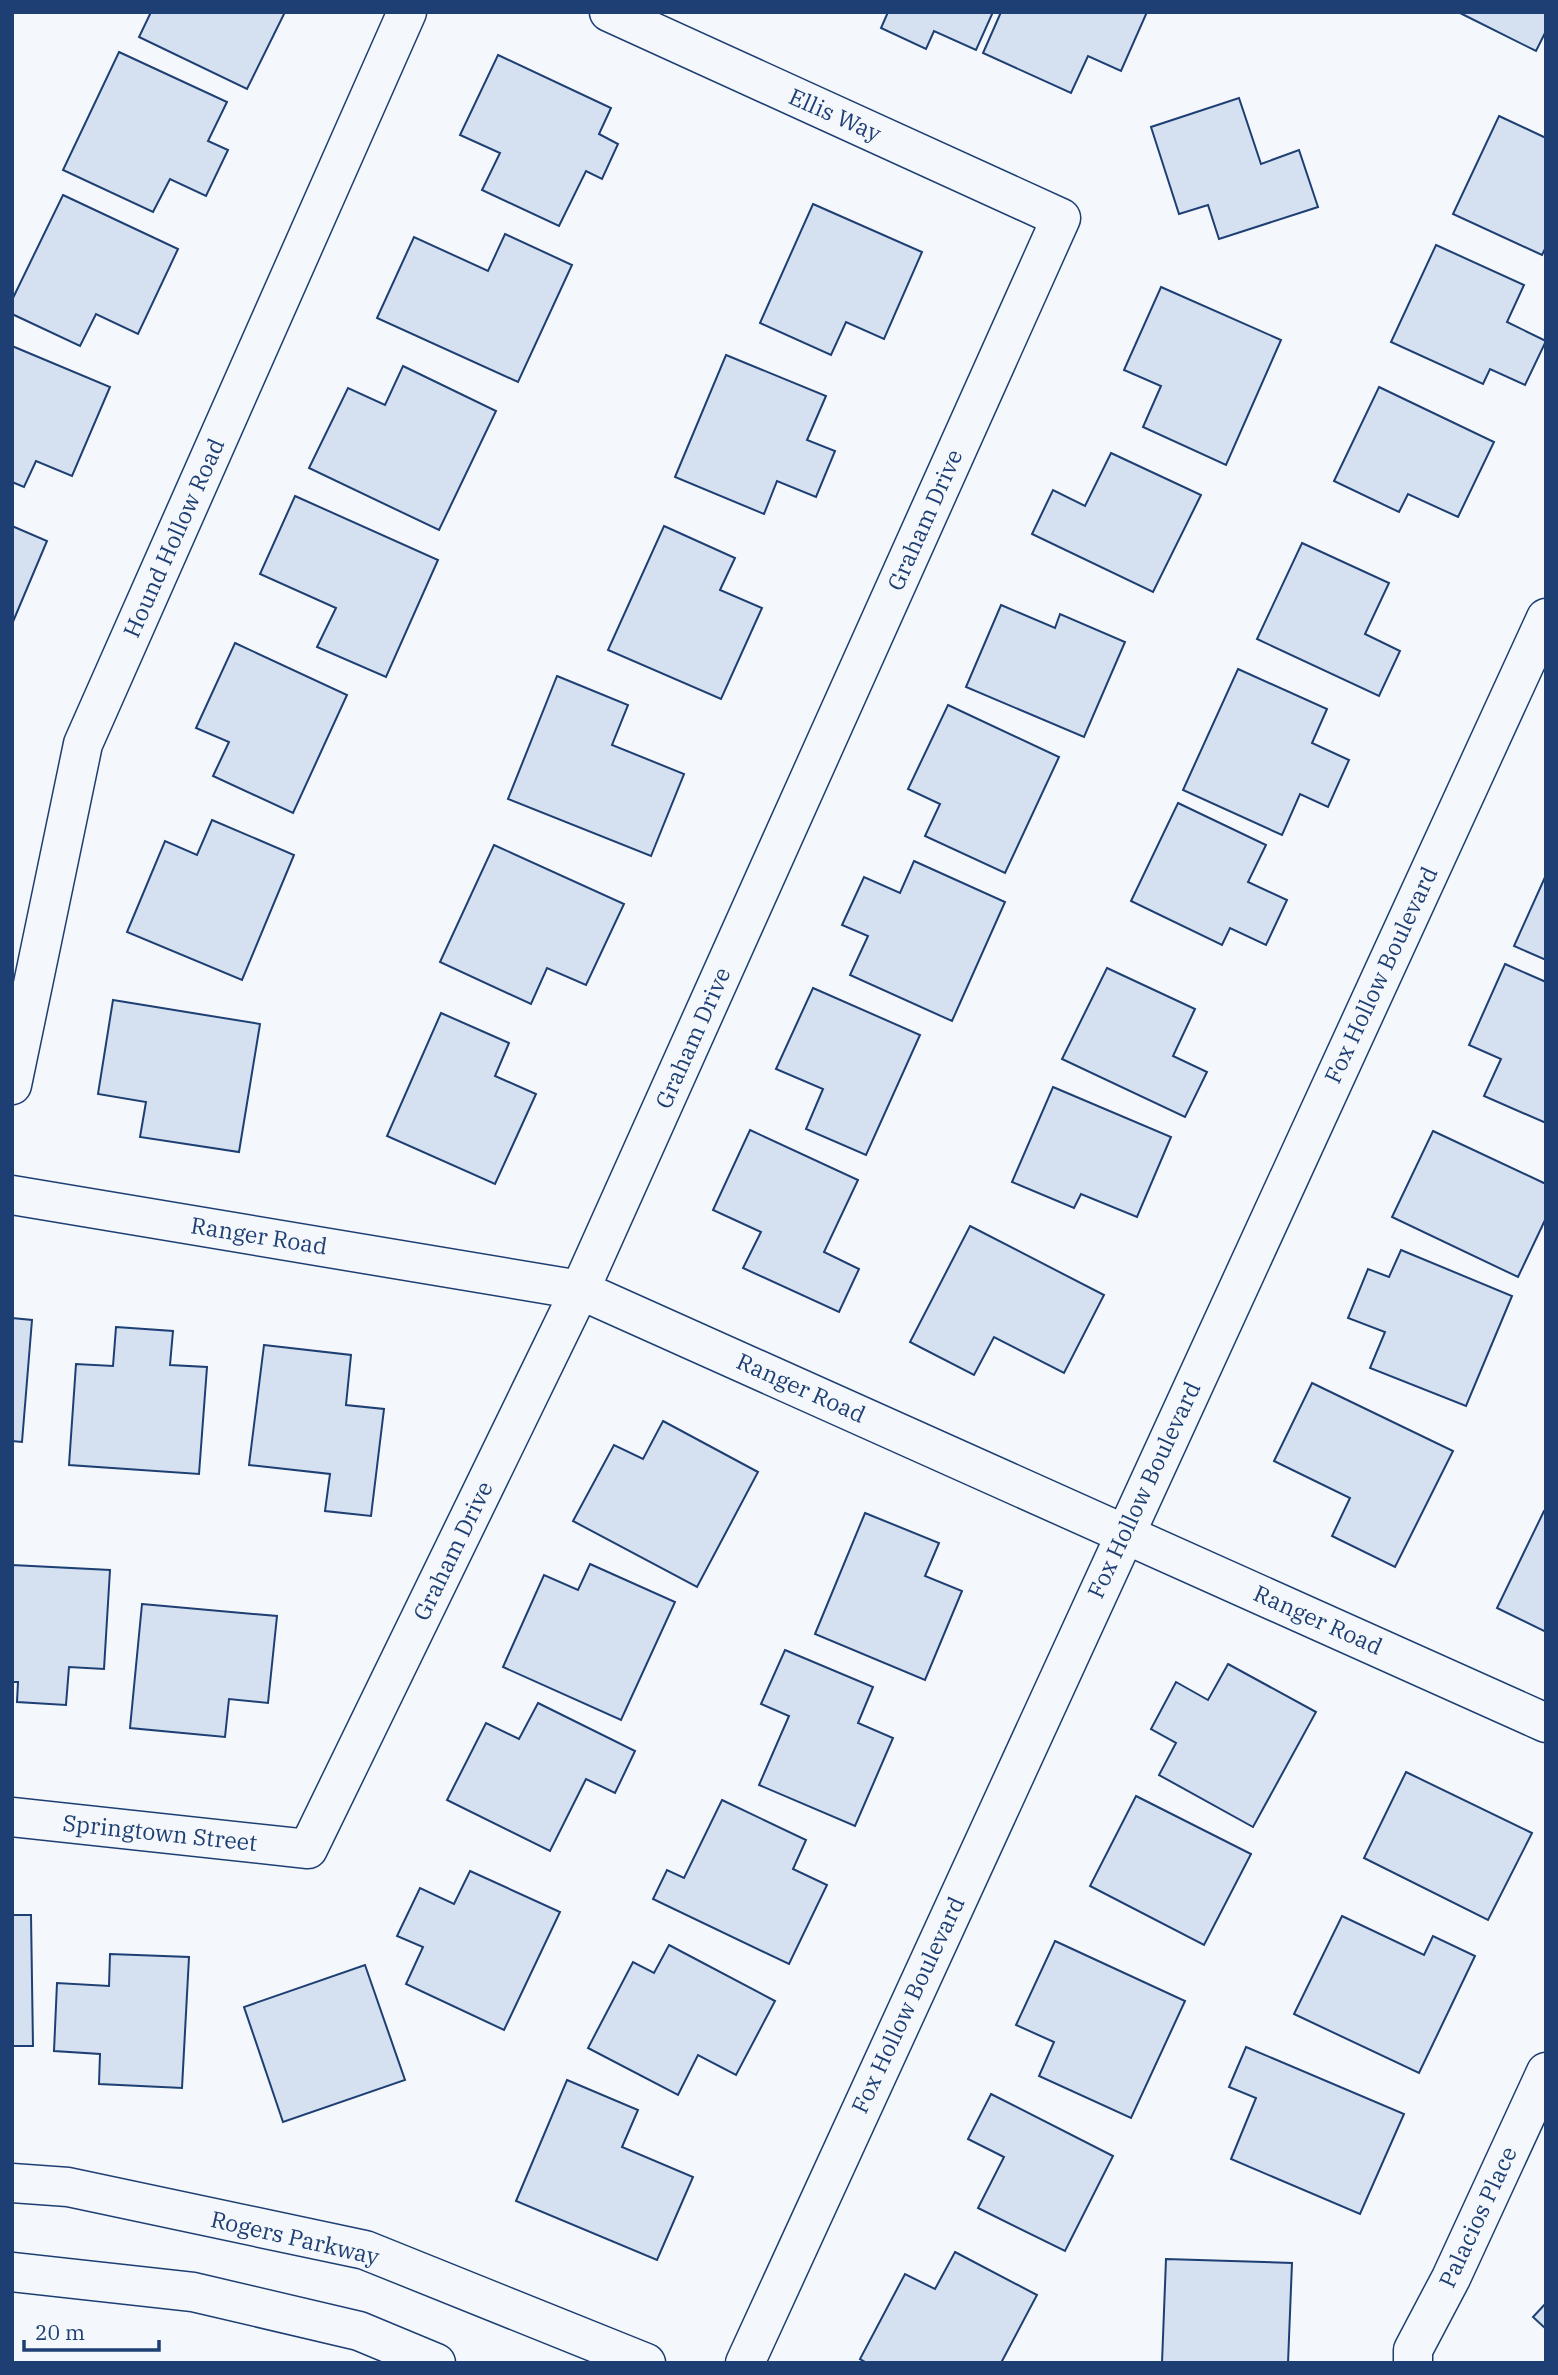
<svg xmlns="http://www.w3.org/2000/svg" width="1558" height="2375" font-family="'IBM Plex Serif',serif">
<rect width="100%" height="100%" fill="#f4f7fb"/>
<g fill="#d5e0f0" stroke="#1d3f73" stroke-width="2">
<path d="M151,12H285L247,89L139,37Z"/>
<path d="M888,12H993L976,50L934,31L926,49L881,28Z"/>
<path d="M1001,12H1147L1121,71L1088,56L1071,93L983,53Z"/>
<path d="M1458,12H1546V31L1536,51Z"/>
<path d="M119,52L227,102L208,141L228,150L206,196L170,179L153,212L63,170Z"/>
<path d="M498,55L611,108L599,134L618,144L602,179L586,171L559,226L482,190L500,153L460,135Z"/>
<path d="M1239,98L1261,164L1299,150L1318,207L1219,239L1208,205L1179,214L1151,127Z"/>
<path d="M1499,116L1546,138V247L1542,255L1453,214Z"/>
<path d="M63,195L178,249L138,334L96,314L80,346L12,314V300Z"/>
<path d="M813,204L922,252L884,339L846,322L831,355L760,323Z"/>
<path d="M505,234L572,265L518,382L377,318L414,237L488,271Z"/>
<path d="M1436,245L1524,285L1507,322L1546,341L1525,385L1490,369L1483,384L1391,342Z"/>
<path d="M1161,287L1281,340L1226,465L1143,427L1161,386L1124,370Z"/>
<path d="M12,346L110,387L72,476L36,461L24,487L12,482Z"/>
<path d="M726,355L826,396L807,440L835,451L816,497L777,481L764,514L675,477Z"/>
<path d="M403,366L496,411L439,530L309,468L348,388L385,405Z"/>
<path d="M1379,387L1494,442L1458,517L1408,494L1399,512L1334,481Z"/>
<path d="M1111,453L1201,495L1153,592L1032,534L1053,490L1085,506Z"/>
<path d="M295,496L438,560L386,677L317,647L336,608L260,574Z"/>
<path d="M12,526L47,541L12,624Z"/>
<path d="M664,526L735,558L720,590L762,608L721,699L608,650Z"/>
<path d="M1302,543L1389,583L1365,634L1400,651L1379,696L1257,639Z"/>
<path d="M1001,605L1055,628L1060,614L1125,642L1084,737L966,687Z"/>
<path d="M235,643L347,695L293,813L213,776L229,742L196,728Z"/>
<path d="M1238,669L1327,709L1312,743L1349,760L1328,807L1300,794L1282,835L1183,790Z"/>
<path d="M557,676L628,705L612,745L684,774L651,856L508,799Z"/>
<path d="M948,705L1059,757L1005,873L925,836L940,804L908,789Z"/>
<path d="M1178,803L1266,845L1248,882L1287,900L1266,945L1230,928L1222,945L1131,901Z"/>
<path d="M212,820L294,855L242,980L127,932L165,841L197,855Z"/>
<path d="M494,845L624,904L586,985L547,968L531,1004L440,962Z"/>
<path d="M914,861L1005,902L952,1021L850,975L868,936L842,925L864,877L900,893Z"/>
<path d="M1546,875V960L1514,946Z"/>
<path d="M1505,964L1546,982V1123L1484,1096L1501,1059L1469,1045Z"/>
<path d="M1107,968L1195,1009L1173,1056L1207,1072L1185,1117L1062,1059Z"/>
<path d="M813,988L920,1035L866,1155L806,1129L823,1089L776,1069Z"/>
<path d="M113,1000L260,1024L239,1152L140,1137L146,1102L98,1094Z"/>
<path d="M441,1013L509,1043L495,1076L536,1094L495,1184L387,1136Z"/>
<path d="M1053,1087L1171,1137L1137,1217L1081,1194L1074,1208L1012,1182Z"/>
<path d="M750,1130L858,1180L824,1252L859,1269L839,1312L743,1268L761,1232L713,1210Z"/>
<path d="M1433,1131L1546,1184V1218L1518,1277L1392,1217Z"/>
<path d="M970,1226L1104,1295L1064,1373L994,1337L974,1375L910,1342Z"/>
<path d="M1401,1250L1512,1296L1466,1406L1370,1368L1385,1332L1348,1318L1368,1269L1389,1277Z"/>
<path d="M12,1318L32,1320L22,1442L12,1441Z"/>
<path d="M116,1327L173,1331L170,1365L207,1367L199,1474L69,1465L76,1364L113,1366Z"/>
<path d="M264,1345L351,1355L346,1405L384,1409L371,1516L325,1511L330,1474L249,1465Z"/>
<path d="M1312,1383L1453,1451L1395,1567L1332,1536L1350,1498L1274,1461Z"/>
<path d="M663,1421L758,1472L697,1587L573,1521L614,1445L643,1459Z"/>
<path d="M1544,1511H1546V1632L1497,1608Z"/>
<path d="M865,1513L939,1543L925,1576L962,1591L925,1680L815,1634Z"/>
<path d="M590,1564L675,1602L621,1720L503,1667L544,1575L578,1590Z"/>
<path d="M12,1565L110,1570L104,1669L69,1667L66,1705L17,1702L18,1682H12Z"/>
<path d="M142,1604L277,1616L268,1703L229,1699L225,1737L130,1728Z"/>
<path d="M785,1650L873,1687L858,1723L893,1738L855,1826L759,1785L789,1716L761,1704Z"/>
<path d="M1228,1664L1316,1712L1253,1827L1159,1775L1176,1743L1151,1729L1176,1682L1208,1700Z"/>
<path d="M538,1703L635,1751L615,1793L586,1779L550,1851L447,1800L486,1723L519,1739Z"/>
<path d="M1406,1772L1532,1833L1488,1920L1364,1858Z"/>
<path d="M1136,1796L1251,1854L1204,1945L1090,1886Z"/>
<path d="M722,1800L806,1840L793,1869L827,1885L789,1964L653,1899L667,1870L684,1878Z"/>
<path d="M470,1871L560,1912L504,2030L406,1984L423,1947L397,1936L420,1888L454,1904Z"/>
<path d="M12,1915H31L33,2046H12Z"/>
<path d="M1342,1916L1424,1955L1433,1936L1475,1956L1419,2073L1294,2014Z"/>
<path d="M1055,1941L1185,2001L1131,2118L1039,2076L1054,2042L1016,2025Z"/>
<path d="M669,1945L775,2001L736,2075L698,2055L678,2095L588,2048L633,1962L654,1973Z"/>
<path d="M110,1954L189,1957L182,2088L99,2084L100,2054L54,2051L57,1983L109,1986Z"/>
<path d="M365,1965L405,2080L283,2122L244,2007Z"/>
<path d="M1246,2047L1404,2114L1360,2214L1231,2159L1256,2098L1229,2087Z"/>
<path d="M567,2080L638,2110L622,2147L693,2177L657,2260L516,2201Z"/>
<path d="M991,2094L1113,2156L1065,2251L978,2208L1004,2157L968,2139Z"/>
<path d="M955,2252L1037,2295L1001,2363H867L860,2359L905,2274L935,2289Z"/>
<path d="M1166,2259L1292,2263L1288,2363H1162Z"/>
<path d="M1546,2303V2329L1533,2317Z"/>
</g>
<g fill="none" stroke-linecap="round" stroke-linejoin="round">
<defs>
<g id="minor">
<path d="M12,1085L83,744L407,12"/>
<path d="M12,1195L580,1290L1546,1723"/>
<path d="M12,1817L308,1849L580,1290L1061,218L609,12"/>
<path d="M12,2183L68,2187L365,2250L646,2363"/>
<path d="M12,2272L193,2292L359,2331L436,2363"/>
<path d="M745,2363L1546,618"/>
<path d="M1413,2363V2350L1451,2278L1546,2072"/>
</g>
</defs>
<use href="#minor" stroke="#1d3f73" stroke-width="41"/>
<use href="#minor" stroke="#f4f7fb" stroke-width="38"/>
</g>
<g text-anchor="middle" stroke-width="5" stroke-linejoin="round" paint-order="stroke">
<g font-size="23" fill="#1d3f73" stroke="#f4f7fb">
<text transform="translate(835 115) rotate(24)" y="8">Ellis Way</text>
<text transform="translate(925 520) rotate(-66)" y="8">Graham Drive</text>
<text transform="translate(174 538) rotate(-66)" y="8">Hound Hollow Road</text>
<text transform="translate(1381 975) rotate(-65)" y="8">Fox Hollow Boulevard</text>
<text transform="translate(693 1038) rotate(-66)" y="8">Graham Drive</text>
<text transform="translate(259 1236) rotate(9)" y="8">Ranger Road</text>
<text transform="translate(801 1388) rotate(24)" y="8">Ranger Road</text>
<text transform="translate(1144 1490) rotate(-65)" y="8">Fox Hollow Boulevard</text>
<text transform="translate(453 1551) rotate(-64)" y="8">Graham Drive</text>
<text transform="translate(1318 1620) rotate(24)" y="8">Ranger Road</text>
<text transform="translate(160 1833) rotate(6)" y="8">Springtown Street</text>
<text transform="translate(908 2005) rotate(-65)" y="8">Fox Hollow Boulevard</text>
<text transform="translate(1478 2217) rotate(-65)" y="8">Palacios Place</text>
<text transform="translate(295 2238) rotate(13)" y="8">Rogers Parkway</text>
</g>
</g>
<rect width="1558" height="2375" fill="none" stroke="#1d3f73" stroke-width="28"/>
<path d="M24 2340v10h135v-10" fill="none" stroke="#1d3f73" stroke-width="3.5"/>
<text x="35" y="2340" font-size="21" fill="#1d3f73" stroke="#f4f7fb" stroke-width="5" paint-order="stroke">20 m</text>
</svg>
